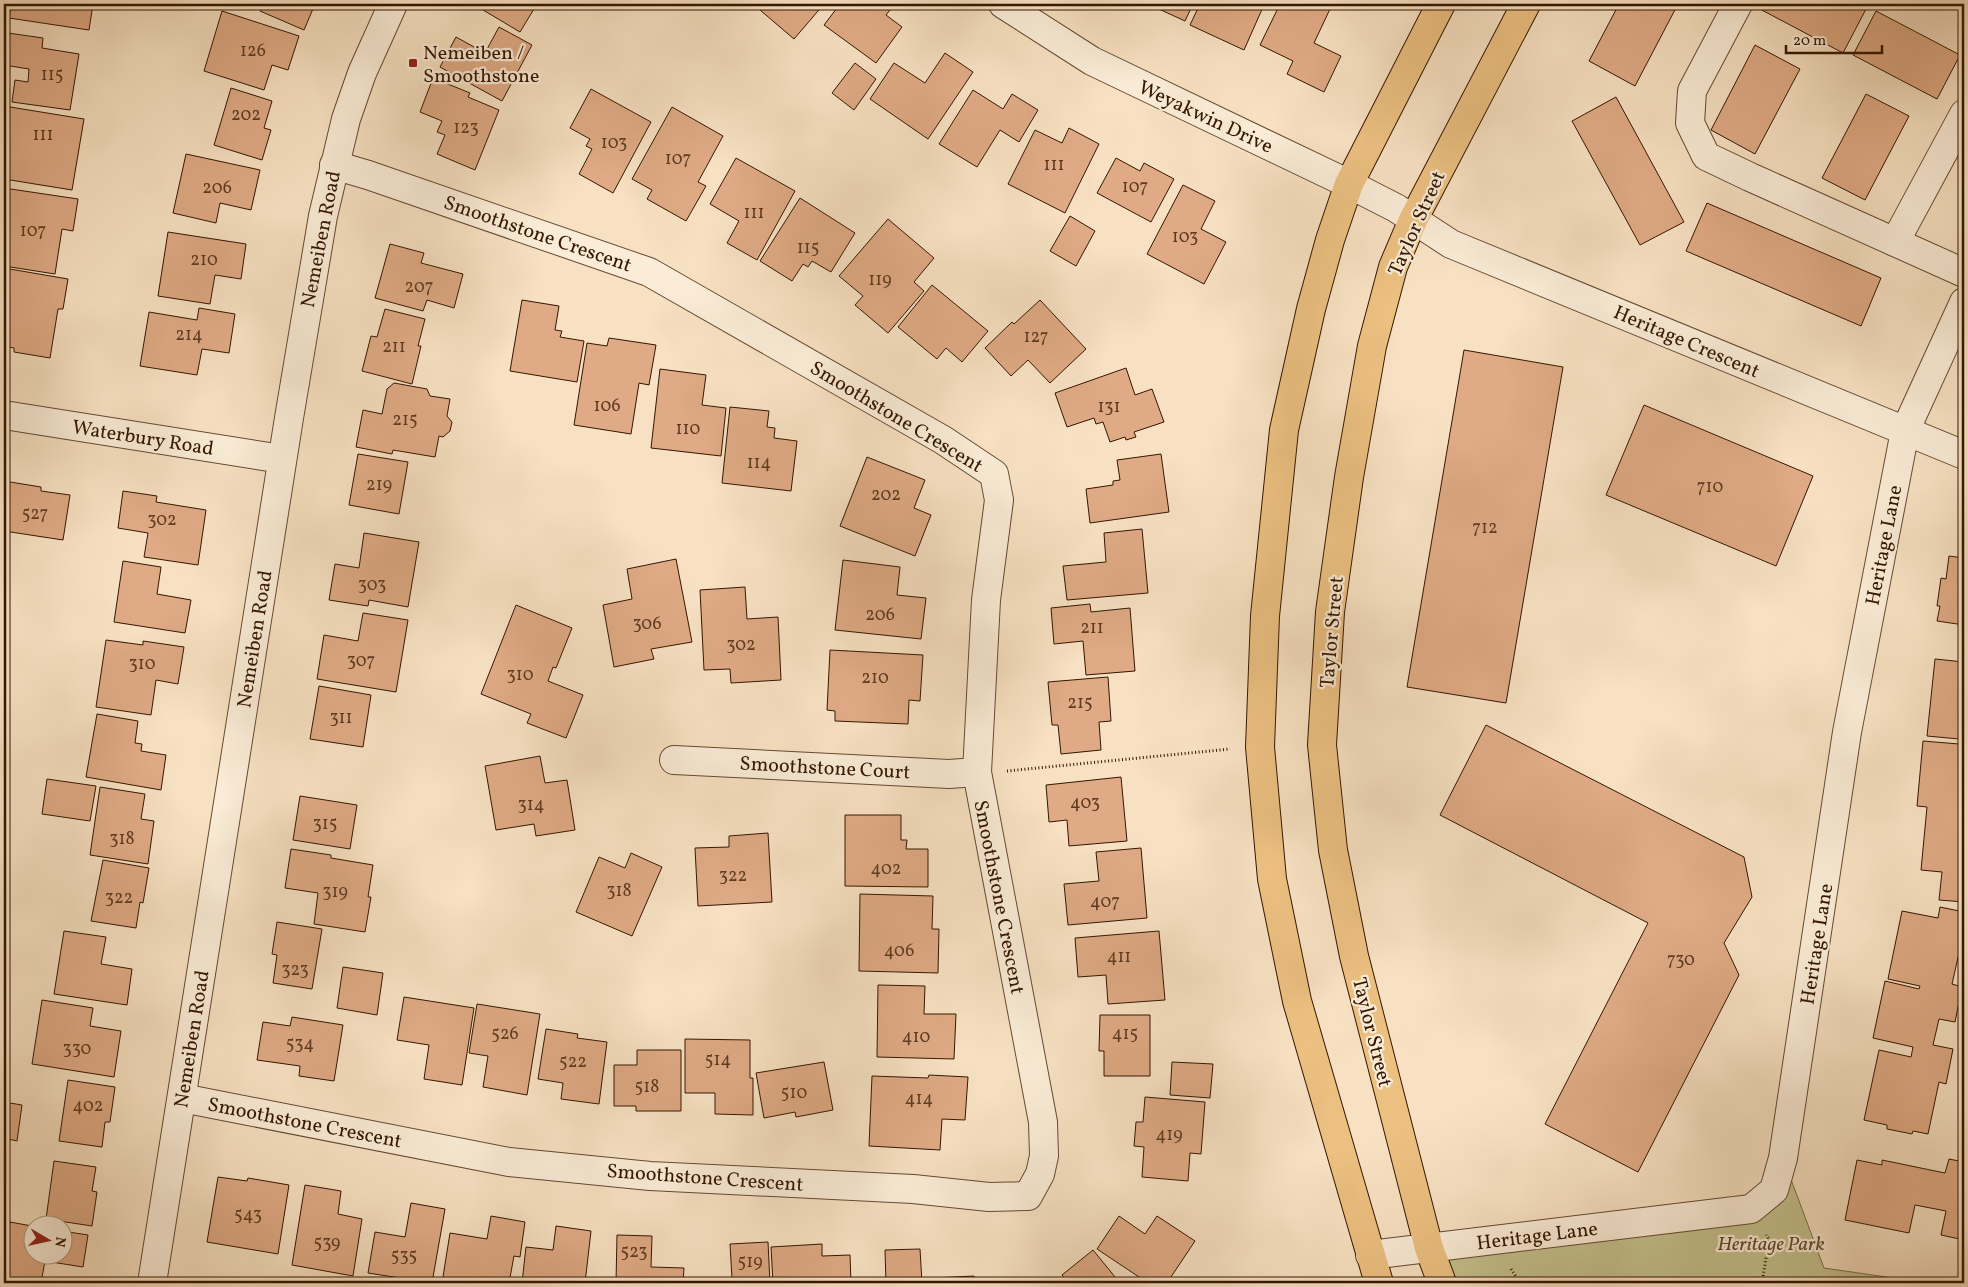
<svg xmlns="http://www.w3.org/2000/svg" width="1968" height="1287" font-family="Vollkorn,serif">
<rect width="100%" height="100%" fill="#f7e1c2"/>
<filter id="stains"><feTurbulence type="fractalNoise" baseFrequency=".004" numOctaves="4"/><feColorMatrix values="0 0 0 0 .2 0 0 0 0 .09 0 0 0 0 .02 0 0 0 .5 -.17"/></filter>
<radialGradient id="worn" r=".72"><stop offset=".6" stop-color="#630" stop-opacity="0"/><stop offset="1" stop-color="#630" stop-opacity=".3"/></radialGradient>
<path fill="#c4c18e" stroke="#7c6c47" d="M1783,1158L1824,1268L1928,1283H1442L1429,1248L1751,1209Z"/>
<g fill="#dfaa85" stroke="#341600">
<path d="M11,4H93L89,30L9,18Z"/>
<path d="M263,4H315L304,30L260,11Z"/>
<path d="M473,4H537L520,32Z"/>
<path d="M753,4H824L794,39Z"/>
<path d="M840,4H881L890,10L886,15L902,27L876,63L824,25Z"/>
<path d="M1148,4H1193L1185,21Z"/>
<path d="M1200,4H1256L1263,7L1244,50L1190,25Z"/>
<path d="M1280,4H1318L1330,9L1314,43L1341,56L1324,92L1287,74L1293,61L1260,45Z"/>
<path d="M1619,4H1678L1635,86L1589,61Z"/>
<path d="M1760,4H1856L1866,9L1843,53L1758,8Z"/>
<path d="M222,11L299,36L288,70L272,65L264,90L204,71Z"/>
<path d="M1876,11L1960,55L1937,99L1853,55Z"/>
<path d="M499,27L532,45L502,101L440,67L456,37L485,53Z"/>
<path d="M8,33L43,38L42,48L79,54L70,110L12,102L15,80L28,82L29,69L4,65Z"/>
<path d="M1755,45L1800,69L1755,154L1711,130Z"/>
<path d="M945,53L973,72L928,139L870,99L894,63L925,83Z"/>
<path d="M855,63L876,79L854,110L832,93Z"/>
<path d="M433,78L470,93L468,97L499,110L475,170L437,154L445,135L437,132L442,121L420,112Z"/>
<path d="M231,88L272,101L264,128L271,130L262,160L214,145Z"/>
<path d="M591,89L651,122L613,193L579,174L592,149L586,146L590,139L570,128Z"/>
<path d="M973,90L1003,109L1012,94L1038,110L1019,142L1000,130L977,167L939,144Z"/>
<path d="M1866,94L1909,116L1865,200L1822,178Z"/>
<path d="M1616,97L1684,222L1640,245L1572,121Z"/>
<path d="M4,106L84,119L72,190L4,179L9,150L4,149Z"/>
<path d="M672,107L723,136L698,182L706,186L686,221L647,199L652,190L632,179Z"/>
<path d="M1069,128L1099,144L1065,213L1008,184L1035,130L1062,143Z"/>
<path d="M186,154L260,170L251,210L220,203L216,223L173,213Z"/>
<path d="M736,158L795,191L757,260L727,243L739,221L710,204Z"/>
<path d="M1116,158L1140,171L1144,163L1174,179L1151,222L1097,193Z"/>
<path d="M1183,185L1215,201L1201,229L1226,242L1204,284L1147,254Z"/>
<path d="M4,188L78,199L73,231L62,229L55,274L4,266Z"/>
<path d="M800,198L855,233L831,272L812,261L808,267L803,264L792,281L760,261Z"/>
<path d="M1707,203L1881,278L1861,326L1686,251Z"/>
<path d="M1070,216L1095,231L1076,266L1050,251Z"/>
<path d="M888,219L934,258L914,282L924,291L888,333L855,305L863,296L839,276Z"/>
<path d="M168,232L246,244L241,279L215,275L210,304L158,296Z"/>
<path d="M390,244L424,253L421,263L463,274L454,308L427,300L423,311L375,298Z"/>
<path d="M4,268L68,279L63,309H58L50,358L14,352V348L4,346Z"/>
<path d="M932,285L988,331L962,362L946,348L937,359L898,327Z"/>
<path d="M522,300L559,306L555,330L562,331L560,337L584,341L577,382L510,371Z"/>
<path d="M1040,300L1086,349L1050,383L1028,360L1011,376L985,348L1012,322L1014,324Z"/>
<path d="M199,308L235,314L229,353L202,349L197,375L140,366L149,312L197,320Z"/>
<path d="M385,309L425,319L418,346H421L412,384L362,371L371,336L377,337Z"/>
<path d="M609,338L656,345L649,385L639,383L631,434L574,425L587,343L607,346Z"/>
<path d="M1464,350L1563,367L1506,703L1407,687Z"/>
<path d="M1126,368L1135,395L1152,389L1164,422L1134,432L1136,437L1126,440L1125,437L1110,442L1103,422L1096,424L1094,418L1067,427L1055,393Z"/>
<path d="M660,369L706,375L702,405L726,408L721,456L651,448Z"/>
<path d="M394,383L427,389L430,396L450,399L447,416L452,422L450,431L443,437L439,436L435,457L393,450L392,454L356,447L363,410L382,414L387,389Z"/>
<path d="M1644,405L1813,476L1776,566L1606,495Z"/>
<path d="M730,407L769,411L767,427L775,428L774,438L797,441L791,491L722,483Z"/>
<path d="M358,454L408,462L399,514L349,505Z"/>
<path d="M1161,454L1169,512L1090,523L1086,489L1113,485V481L1120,480L1117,460Z"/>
<path d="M867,457L925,480L914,508L931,515L915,556L840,526Z"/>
<path d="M4,481L41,487V491L70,495L63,540L4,531Z"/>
<path d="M123,491L157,496L156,502L206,510L198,565L144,557L148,533L118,528Z"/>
<path d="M1142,529L1148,593L1067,600L1063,566L1106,562L1104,533Z"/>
<path d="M364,533L419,542L408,607L369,600L368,606L329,600L335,564L359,568Z"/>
<path d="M1949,556L1964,558V625L1937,621L1940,606H1937L1941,578L1946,579Z"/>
<path d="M676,559L692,642L651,649L654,659L614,667L603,605L632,599L627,569Z"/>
<path d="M843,560L900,567L897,595L926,598L921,639L835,630Z"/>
<path d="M123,561L161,567L157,594L191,600L185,633L114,622Z"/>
<path d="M745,587L747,619L778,617L781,680L731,683L730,669L704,670L700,590Z"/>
<path d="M1090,604L1091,612L1130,608L1135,671L1086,675L1083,641L1054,644L1051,608Z"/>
<path d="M516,605L572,628L556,668L553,667L548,681L583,695L566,738L527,723L531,714L481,694Z"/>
<path d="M363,613L408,620L396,692L317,679L324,635L358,641Z"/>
<path d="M106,640L143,645V641L184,647L178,684L156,680L151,715L96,707Z"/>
<path d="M830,650L923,655L920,701L909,700L908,724L835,721V711L827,710Z"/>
<path d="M1935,659L1964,662V902L1939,900L1942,872L1921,870L1927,807L1917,806L1923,741L1959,744V739L1927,736Z"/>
<path d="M1108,677L1111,721L1099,722L1101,750L1061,754L1058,725H1052L1048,682Z"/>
<path d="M319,686L371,695L363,747L310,739Z"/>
<path d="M97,714L138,721L135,743L142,744L141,751L166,755L161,790L86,777Z"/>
<path d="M1486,725L1744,857L1752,897L1724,943L1739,975L1638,1172L1545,1124L1648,923L1440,815Z"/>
<path d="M540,756L545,783L567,780L575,830L536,836L534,824L496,830L485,766Z"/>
<path d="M1121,777L1127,841L1069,846L1067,820L1049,822L1046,785Z"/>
<path d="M47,779L96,786L90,821L42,814Z"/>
<path d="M100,787L145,794L141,819L154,821L148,864L90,855Z"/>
<path d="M300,796L357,805L350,849L293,840Z"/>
<path d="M845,815H901V840H907L906,849H928V887L845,886Z"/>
<path d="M768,833L772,902L698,906L695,848L729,847V836Z"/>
<path d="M1141,848L1147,918L1068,925L1064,884L1099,881L1096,852Z"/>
<path d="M291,849L331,855V858L373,865L368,897H371L365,932L314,924L318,893L285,888Z"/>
<path d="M631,853L662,867L632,936L576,912L599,857L625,868Z"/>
<path d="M103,860L149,868L143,903L140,902L136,928L91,921Z"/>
<path d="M860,894L933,896L932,929H939L938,973L859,971Z"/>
<path d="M1940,907L1964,912V954L1959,953L1952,984L1962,987L1955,1022L1939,1019L1933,1045L1953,1049L1946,1084L1939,1082L1928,1134L1913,1131L1912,1134L1887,1129V1125L1864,1120L1879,1050L1911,1057L1913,1047L1873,1038L1885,981L1919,989L1920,986L1888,979L1902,911L1938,918Z"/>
<path d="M277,922L322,929L312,989L273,983L277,955L272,954Z"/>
<path d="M64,931L106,937L101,964L132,969L127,1005L54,994Z"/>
<path d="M1159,931L1165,1000L1108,1004L1106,975L1078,977L1075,938Z"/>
<path d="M343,967L383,973L377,1015L337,1008Z"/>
<path d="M878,985L925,986L924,1014H956L954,1059L877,1057Z"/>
<path d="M404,997L474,1008L462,1085L424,1079L429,1045L397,1040Z"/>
<path d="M42,1000L93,1008L90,1026L121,1031L114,1077L32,1064Z"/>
<path d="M477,1004L540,1014L527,1095L483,1087L488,1056L469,1053Z"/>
<path d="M1100,1015H1150V1076H1104V1051H1099Z"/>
<path d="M292,1017L343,1025L334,1081L299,1076L300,1066L257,1060L263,1022L290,1026Z"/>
<path d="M546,1029L578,1034L577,1038L607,1042L599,1104L561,1099L563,1083L538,1079Z"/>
<path d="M685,1039L750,1040V1078H753V1115L715,1114V1093H685Z"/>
<path d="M637,1050H681V1111H636V1106H614V1065H637Z"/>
<path d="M824,1062L833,1110L796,1117L795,1112L764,1118L756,1073Z"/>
<path d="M1172,1062L1213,1064L1210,1098L1170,1095Z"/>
<path d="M929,1075L968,1077L965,1120L942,1119L940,1150L869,1146L872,1076L928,1078Z"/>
<path d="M68,1080L115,1087L110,1122H105L102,1147L59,1141Z"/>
<path d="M1145,1097L1205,1102L1201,1154L1190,1153L1188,1181L1142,1177L1144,1147L1134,1146L1136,1122H1143Z"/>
<path d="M4,1102L22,1105L17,1141L4,1138Z"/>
<path d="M1949,1159L1964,1162V1240L1941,1235L1946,1211L1915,1205L1909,1233L1845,1220L1857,1160L1882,1165V1160L1945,1173Z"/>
<path d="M54,1161L96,1167L92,1191L97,1192L92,1226L46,1219Z"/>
<path d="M218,1177L247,1181L248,1178L289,1185L278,1254L207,1242Z"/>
<path d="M305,1185L341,1191L338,1214L362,1219L353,1276L292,1265Z"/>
<path d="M411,1203L445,1209L432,1283L368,1273L375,1232L405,1237Z"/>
<path d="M491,1216L525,1222L520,1257L514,1256L509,1283H442L450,1233L487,1239Z"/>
<path d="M1119,1216L1145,1234L1157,1216L1195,1241L1167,1283H1148L1097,1249Z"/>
<path d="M10,1222L32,1226V1254H62V1231L88,1235L83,1267L45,1261L41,1283L4,1282V1248H5Z"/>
<path d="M556,1226L591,1231L585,1283H522L526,1247L553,1250Z"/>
<path d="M617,1235L652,1236L651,1267L684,1268L683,1283H616Z"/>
<path d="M768,1242L770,1283H700V1281L732,1279L730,1244Z"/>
<path d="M822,1244V1256L850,1255L851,1283H773L771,1247Z"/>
<path d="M920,1249L922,1283H877H886L885,1250Z"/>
<path d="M1093,1250L1120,1283H1068L1062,1275Z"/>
<path d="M974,1276L975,1283H935L934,1278Z"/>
</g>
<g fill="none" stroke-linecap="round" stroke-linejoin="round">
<defs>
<g id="minor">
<path d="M1003,4L1092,61L1349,184L1396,208L1451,244L1964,455"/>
<path d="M1738,4L1692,91L1690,123L1706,156L1750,177L1964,273"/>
<path d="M1895,242L1964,114"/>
<path d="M4,415L282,459"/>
<path d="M674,760L949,774L977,772"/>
<path d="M182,1098L509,1162L650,1176L913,1189L989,1197L1028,1196L1040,1174L1044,1156L1043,1122L977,772L986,600L999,500L994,474L943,440L649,272L368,175L334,165"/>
<path d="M1370,1255L1751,1209L1774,1190L1783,1158L1847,732L1905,431L1964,302"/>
<path d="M152,1283L289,418L323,216L346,119L362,73L393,4"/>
</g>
<g id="major">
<path d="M1379,1283L1297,1001L1272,879L1260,747L1265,616L1284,430L1311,309L1330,240L1349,184L1441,4"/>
<path d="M1442,1283L1429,1248L1354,956L1333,850L1322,745L1330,612L1349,477L1372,346L1393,267L1413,220L1526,4"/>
</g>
</defs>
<use href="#minor" stroke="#654930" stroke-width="30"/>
<use href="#major" stroke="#341600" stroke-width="30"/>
<g stroke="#341600" stroke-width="3" stroke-dasharray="1 2.5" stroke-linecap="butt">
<path d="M1007,771L1230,749"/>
<path d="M1511,1269L1520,1283"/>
<path d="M1762,1283L1769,1239L1766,1235"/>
</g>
<use href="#minor" stroke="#faecd7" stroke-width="28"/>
<use href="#major" stroke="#ecc081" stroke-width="28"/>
</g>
<rect fill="#8f2418" stroke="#faecd7" stroke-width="2" x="408" y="58" width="10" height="10" rx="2.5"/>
<g text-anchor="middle" stroke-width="4.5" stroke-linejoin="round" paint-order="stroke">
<g font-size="18" fill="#5f3b21">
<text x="253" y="56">126</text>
<text x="52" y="80">115</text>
<text x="246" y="120">202</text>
<text x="466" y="133">123</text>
<text x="43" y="140">111</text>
<text x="614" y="148">103</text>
<text x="678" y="164">107</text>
<text x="1054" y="170">111</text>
<text x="1135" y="192">107</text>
<text x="217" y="193">206</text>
<text x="754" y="218">111</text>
<text x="33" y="236">107</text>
<text x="1185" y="242">103</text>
<text x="808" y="253">115</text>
<text x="204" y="265">210</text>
<text x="880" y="285">119</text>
<text x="419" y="292">207</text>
<text x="189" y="340">214</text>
<text x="1036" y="342">127</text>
<text x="394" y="352">211</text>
<text x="607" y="411">106</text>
<text x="1109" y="412">131</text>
<text x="405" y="425">215</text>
<text x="688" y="434">110</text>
<text x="759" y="468">114</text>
<text x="379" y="490">219</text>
<text x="1710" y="492">710</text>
<text x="886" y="500">202</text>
<text x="35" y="519">527</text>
<text x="162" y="525">302</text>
<text x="1485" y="533">712</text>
<text x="372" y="590">303</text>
<text x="880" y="620">206</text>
<text x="647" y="629">306</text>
<text x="1092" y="633">211</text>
<text x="741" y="650">302</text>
<text x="361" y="666">307</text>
<text x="142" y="669">310</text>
<text x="520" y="680">310</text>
<text x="875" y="683">210</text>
<text x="1080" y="708">215</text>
<text x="341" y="723">311</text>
<text x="1085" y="808">403</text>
<text x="531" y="810">314</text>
<text x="325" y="829">315</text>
<text x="122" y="844">318</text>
<text x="886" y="874">402</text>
<text x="733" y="881">322</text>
<text x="619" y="896">318</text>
<text x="335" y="897">319</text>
<text x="119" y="903">322</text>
<text x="1105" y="907">407</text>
<text x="899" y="956">406</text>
<text x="1119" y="962">411</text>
<text x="1681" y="965">730</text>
<text x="295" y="975">323</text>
<text x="505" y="1039">526</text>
<text x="1125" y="1039">415</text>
<text x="916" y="1042">410</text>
<text x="300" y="1049">534</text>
<text x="77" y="1054">330</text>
<text x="718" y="1065">514</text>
<text x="573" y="1067">522</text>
<text x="647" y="1092">518</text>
<text x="794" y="1098">510</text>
<text x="919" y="1104">414</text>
<text x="88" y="1111">402</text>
<text x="1169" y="1140">419</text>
<text x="248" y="1220">543</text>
<text x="327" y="1248">539</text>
<text x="634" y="1257">523</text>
<text x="404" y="1261">535</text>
<text x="750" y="1267">519</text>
</g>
<g font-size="20" fill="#341600" stroke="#faecd7" text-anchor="start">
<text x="423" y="59">Nemeiben /<tspan x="423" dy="23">Smoothstone</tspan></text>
</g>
<g font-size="20" fill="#341600" stroke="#faecd7">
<text transform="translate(1206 116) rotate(25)" y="7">Weyakwin Drive</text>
<text transform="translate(1416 223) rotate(-66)" y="7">Taylor Street</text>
<text transform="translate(538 233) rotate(19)" y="7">Smoothstone Crescent</text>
<text transform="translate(320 239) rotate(-79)" y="7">Nemeiben Road</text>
<text transform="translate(1687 341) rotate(23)" y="7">Heritage Crescent</text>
<text transform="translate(897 416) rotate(31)" y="7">Smoothstone Crescent</text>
<text transform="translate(143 437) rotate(9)" y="7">Waterbury Road</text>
<text transform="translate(1883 545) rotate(-79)" y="7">Heritage Lane</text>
<text transform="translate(1331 632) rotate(-85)" y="7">Taylor Street</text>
<text transform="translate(254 639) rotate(-81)" y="7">Nemeiben Road</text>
<text transform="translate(825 767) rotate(3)" y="7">Smoothstone Court</text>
<text transform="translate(1000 897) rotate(79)" y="7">Smoothstone Crescent</text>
<text transform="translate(1816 944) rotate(-81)" y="7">Heritage Lane</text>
<text transform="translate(1373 1032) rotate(76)" y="7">Taylor Street</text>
<text transform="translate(191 1039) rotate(-81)" y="7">Nemeiben Road</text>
<text transform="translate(305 1122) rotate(11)" y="7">Smoothstone Crescent</text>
<text transform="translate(705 1177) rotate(4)" y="7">Smoothstone Crescent</text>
<text transform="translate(1537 1235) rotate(-7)" y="7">Heritage Lane</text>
</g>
<g font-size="20" font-style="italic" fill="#5f492b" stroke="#faecd7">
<text x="1771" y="1250">Heritage Park</text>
</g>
</g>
<rect width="1968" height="1287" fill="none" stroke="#f7e1c2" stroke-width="20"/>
<rect x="5" y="5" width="1958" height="1277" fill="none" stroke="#341600" stroke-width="2.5"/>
<rect x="10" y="10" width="1948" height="1267" fill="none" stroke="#341600"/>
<g transform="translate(48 1240) rotate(99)"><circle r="24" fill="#faecd7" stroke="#ab9681"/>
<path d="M0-4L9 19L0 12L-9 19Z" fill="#8f2418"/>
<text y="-8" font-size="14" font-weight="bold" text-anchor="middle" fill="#341600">N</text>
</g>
<path d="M1786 45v8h96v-8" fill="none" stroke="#341600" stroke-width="2.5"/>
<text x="1793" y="45" font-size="15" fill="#341600" stroke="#faecd7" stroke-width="4" paint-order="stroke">20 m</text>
<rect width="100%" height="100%" filter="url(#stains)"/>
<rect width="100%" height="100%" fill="url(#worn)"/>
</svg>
